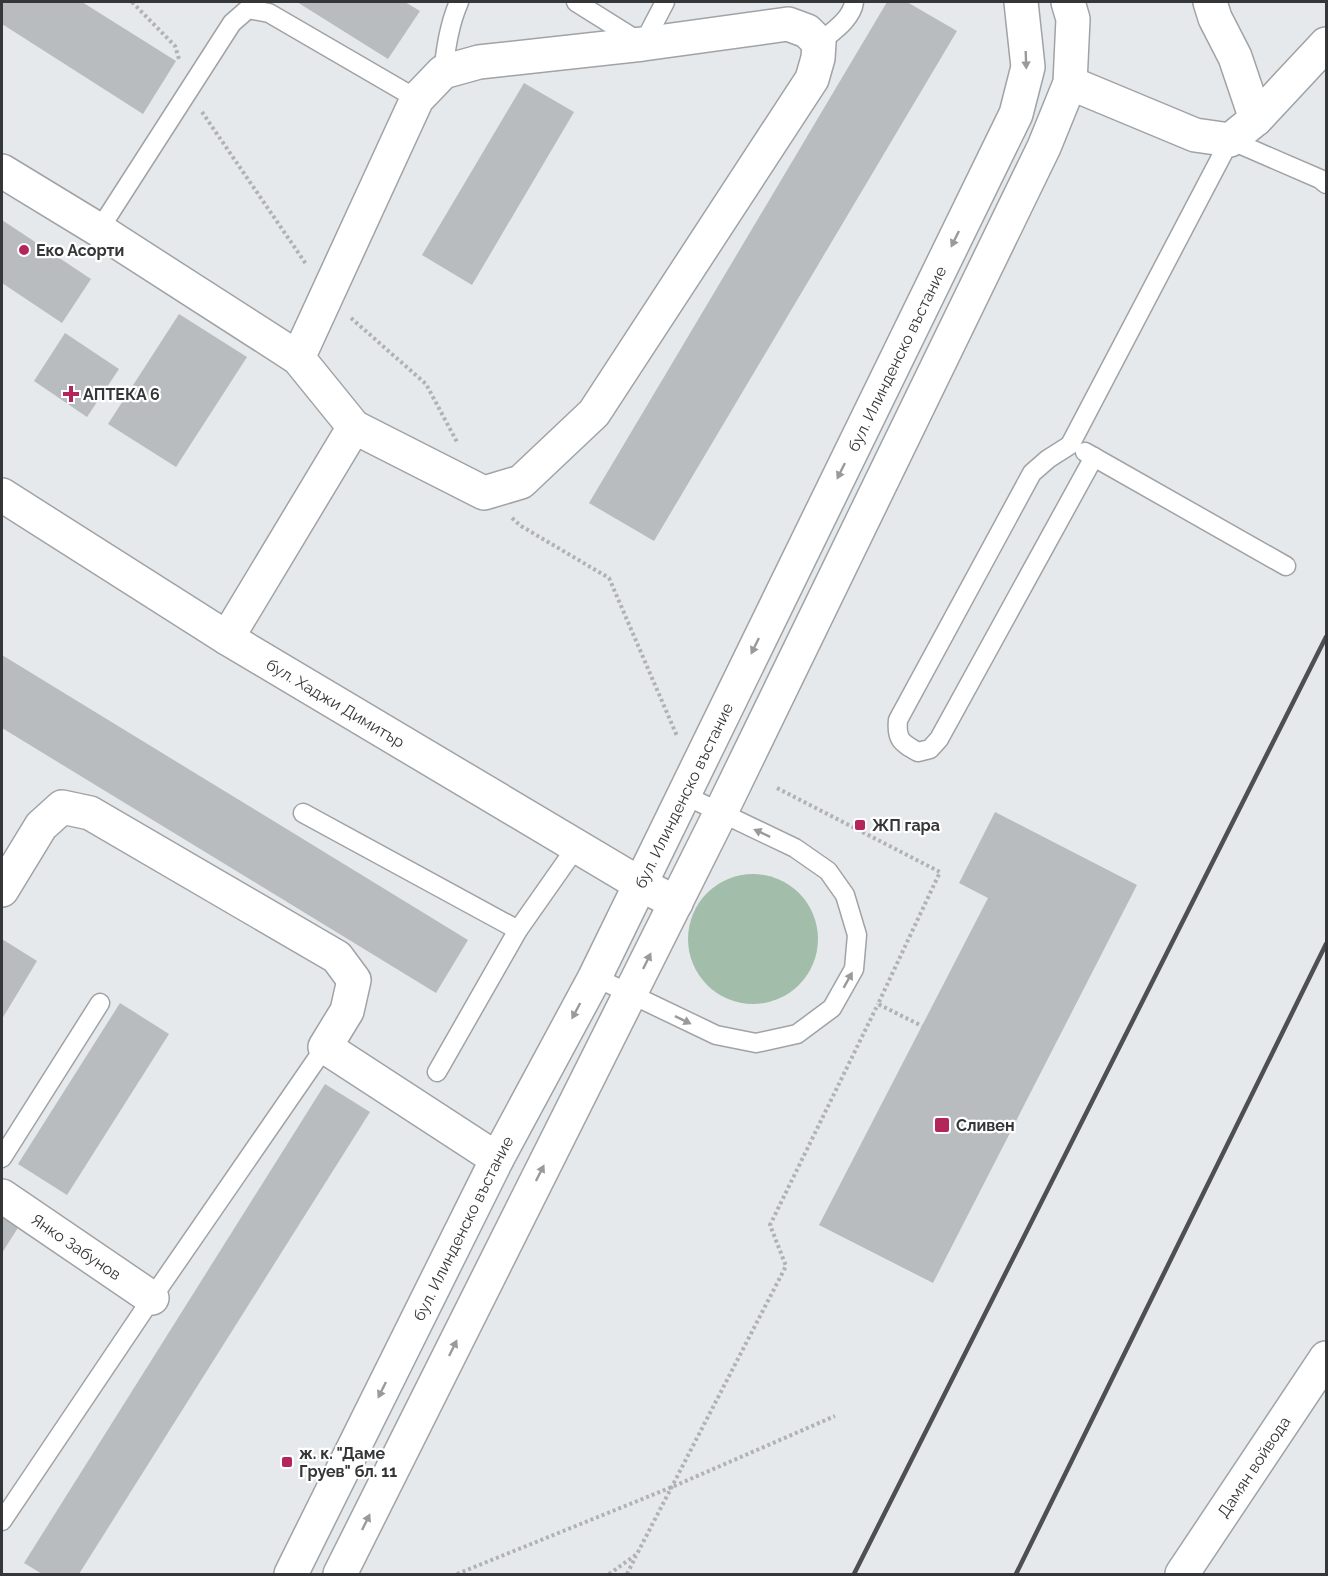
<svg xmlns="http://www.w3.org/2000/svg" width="1328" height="1576" font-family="Raleway,sans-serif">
<rect width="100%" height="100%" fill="#e6e9ec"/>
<circle fill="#a2beaa" cx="753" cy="939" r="65"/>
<g fill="#b9bcbf">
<path d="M2,2H82L176,61L143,114L2,24Z"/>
<path d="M297,2H405L420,11L388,59Z"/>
<path d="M887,2H907L957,31L654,541L589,503Z"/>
<path d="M524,83L574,112L472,285L422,255Z"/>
<path d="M2,220L91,279L62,323L2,283Z"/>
<path d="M179,314L247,357L176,467L108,424Z"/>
<path d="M65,333L119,369L87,417L34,381Z"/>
<path d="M2,655L468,940L436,993L2,728Z"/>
<path d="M995,812L1137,885L933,1283L819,1225L988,898L959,883Z"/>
<path d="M2,939L37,961L2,1019Z"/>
<path d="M120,1003L169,1034L67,1195L18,1164Z"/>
<path d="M325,1084L370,1112L79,1574H42L24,1563Z"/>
<path d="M2,1211L21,1223L2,1253Z"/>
</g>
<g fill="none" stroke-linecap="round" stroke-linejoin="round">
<defs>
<g id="service">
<path d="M576,2L643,44L665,2"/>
<path d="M819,43C832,32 852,19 854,2"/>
<path d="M443,72C446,48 449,25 459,2"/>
<path d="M99,230L232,23L248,9L269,13L417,99"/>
<path d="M1085,452L1286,566"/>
<path d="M1094,457L939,739L930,749L918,752C902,743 896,740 898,720L1032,473L1048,459L1070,445L1230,140L1320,179L1326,184"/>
<path d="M303,813L518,930"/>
<path d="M595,977L716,1035L756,1043L797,1034L832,1008L854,969L857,935L845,895L828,871L795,848L682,794"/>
<path d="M437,1072L518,930L577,846"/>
<path d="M2,1158L100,1003"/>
<path d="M2,1521L152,1298L325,1047"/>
</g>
<g id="minor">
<path d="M1210,2L1215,18L1235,57L1256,119"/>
<path d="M1070,83L1195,135L1230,140L1256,119L1326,44"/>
<path d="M2,171L99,230L298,358L417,99L443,72L479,62L643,44L788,24L807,31L819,43L818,58L812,79L594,413L521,482L484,493L354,427L298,358"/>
<path d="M227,638L354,427"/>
<path d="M2,890L41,826L62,807L90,813L337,957L354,980L347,1011L325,1047L497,1159"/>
<path id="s1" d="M2,1196L152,1298"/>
<path id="s2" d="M1182,1574L1326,1358"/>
</g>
<g id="tertiary">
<path id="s3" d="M2,495L227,638L640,884L676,903"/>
</g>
<g id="secondary">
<path id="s4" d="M291,1574L497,1159L595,977L1016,114L1028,67L1021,2"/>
<path d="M340,1574L720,814L1044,147L1070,83L1073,19L1068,2"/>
</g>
</defs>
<use href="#service" stroke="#a0a3a6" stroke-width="21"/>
<use href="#minor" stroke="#a0a3a6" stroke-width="36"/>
<use href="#tertiary" stroke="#a0a3a6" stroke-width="36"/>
<use href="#secondary" stroke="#a0a3a6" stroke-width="36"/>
<g stroke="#b0b2b4" stroke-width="4" stroke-dasharray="3 3" stroke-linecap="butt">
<path d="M132,2L175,46L179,59"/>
<path d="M202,112L306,264"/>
<path d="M351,318L426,384L457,442"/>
<path d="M512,518L521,526L609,578L677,736"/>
<path d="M777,788L940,872L878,1004L922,1026"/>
<path d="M457,1574L672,1487L835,1416"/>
<path d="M609,1574L637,1554L786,1266L770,1225L878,1004"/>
<path d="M627,1574L636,1556"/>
</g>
<use href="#service" stroke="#fff" stroke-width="18"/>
<use href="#minor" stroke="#fff" stroke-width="33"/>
<use href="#tertiary" stroke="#fff" stroke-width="33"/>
<use href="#secondary" stroke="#fff" stroke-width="33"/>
<g stroke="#4e4f50" stroke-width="4.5">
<path d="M854,1574L1326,637"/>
<path d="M1016,1574L1326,944"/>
</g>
</g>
<defs><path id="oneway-solid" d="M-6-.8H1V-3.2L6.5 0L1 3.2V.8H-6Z" transform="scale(1.5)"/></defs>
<g fill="#9a9a9b">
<use href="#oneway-solid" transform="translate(1026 60) rotate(88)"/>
<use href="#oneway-solid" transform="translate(955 239) rotate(116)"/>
<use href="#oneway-solid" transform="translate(841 471) rotate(116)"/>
<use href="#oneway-solid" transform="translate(755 646) rotate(116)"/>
<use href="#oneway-solid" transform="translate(762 833) rotate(-155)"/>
<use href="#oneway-solid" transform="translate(647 961) rotate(-64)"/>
<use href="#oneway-solid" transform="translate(848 980) rotate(-61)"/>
<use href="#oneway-solid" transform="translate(576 1011) rotate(118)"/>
<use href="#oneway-solid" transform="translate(683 1020) rotate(26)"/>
<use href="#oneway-solid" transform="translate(540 1173) rotate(-63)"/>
<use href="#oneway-solid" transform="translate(453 1348) rotate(-64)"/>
<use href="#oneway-solid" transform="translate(382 1390) rotate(116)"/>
<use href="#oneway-solid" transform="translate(366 1522) rotate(-64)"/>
</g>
<g fill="#b3255b" stroke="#fff" stroke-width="2">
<circle cx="24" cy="250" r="6"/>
<path d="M68 385h6v6h6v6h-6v6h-6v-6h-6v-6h6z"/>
<rect x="854" y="819" width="12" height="12" rx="3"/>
<rect x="934" y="1117" width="16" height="16" rx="3"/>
<rect x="281" y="1456" width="12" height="12" rx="3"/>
</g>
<g text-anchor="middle" stroke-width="4.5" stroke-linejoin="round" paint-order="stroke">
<g font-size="16" font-weight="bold" fill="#353637" stroke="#fff" text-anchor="start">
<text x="36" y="256">Еко Асорти</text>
<text x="83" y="400">АПТЕКА 6</text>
<text x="872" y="831">ЖП гара</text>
<text x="956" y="1131">Сливен</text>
<text x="299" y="1459">ж. к. "Даме<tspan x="299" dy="18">Груев" бл. 11</tspan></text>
</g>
<g font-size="16" fill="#353637" stroke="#fff">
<text dy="6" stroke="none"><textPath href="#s4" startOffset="1358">бул. Илинденско въстание</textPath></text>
<text dy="6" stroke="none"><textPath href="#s3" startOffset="393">бул. Хаджи Димитър</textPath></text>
<text dy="6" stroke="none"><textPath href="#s4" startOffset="872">бул. Илинденско въстание</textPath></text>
<text dy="6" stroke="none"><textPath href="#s4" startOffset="386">бул. Илинденско въстание</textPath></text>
<text dy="6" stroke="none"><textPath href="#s1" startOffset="90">Янко Забунов</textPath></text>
<text dy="6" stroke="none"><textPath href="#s2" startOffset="129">Дамян войвода</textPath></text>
</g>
</g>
<rect width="1328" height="1576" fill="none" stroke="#353637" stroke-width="6"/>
</svg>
